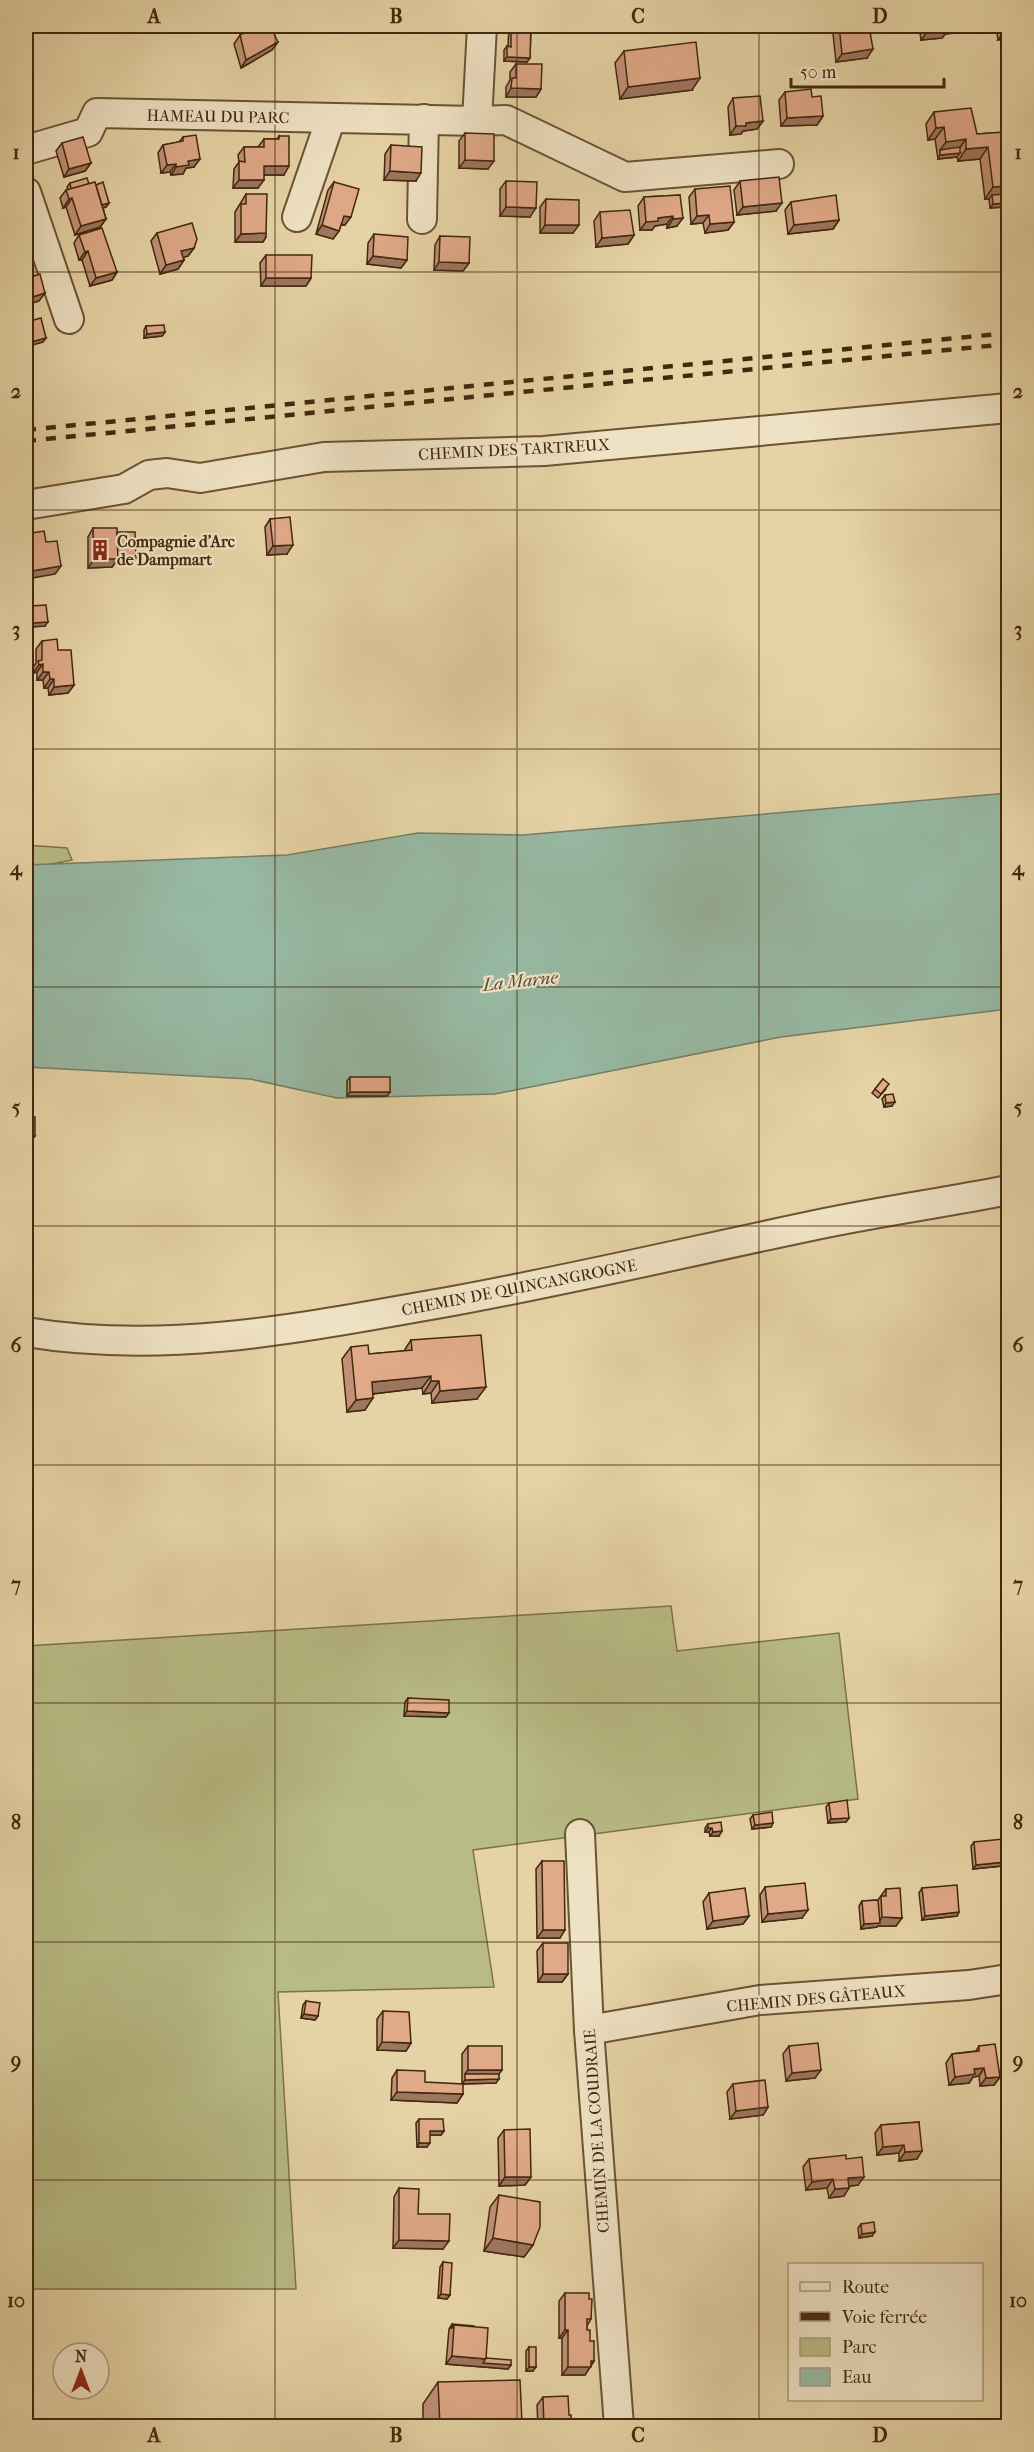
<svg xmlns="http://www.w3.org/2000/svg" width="1034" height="2452" font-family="'IM FELL French Canon',serif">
<rect width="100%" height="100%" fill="#e6d3a5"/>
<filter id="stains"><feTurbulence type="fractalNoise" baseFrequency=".00333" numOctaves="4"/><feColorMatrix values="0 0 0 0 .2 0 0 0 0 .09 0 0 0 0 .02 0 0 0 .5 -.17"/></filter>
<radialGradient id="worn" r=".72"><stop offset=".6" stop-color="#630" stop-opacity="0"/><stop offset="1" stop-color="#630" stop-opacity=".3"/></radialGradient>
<g fill="#b8bb84" stroke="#7d724a" stroke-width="1.5">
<path d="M26,845L67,848L72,860L42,866L26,865Z"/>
<path d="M671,1606L677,1651L839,1633L858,1799L473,1850L494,1987L278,1992L296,2289H26V1646Z"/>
</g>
<path fill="#97b9a3" stroke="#757f68" stroke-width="1.5" d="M1008,793V1009L781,1037L495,1094L337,1098L250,1079L26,1067V865L287,855L418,833L523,835Z"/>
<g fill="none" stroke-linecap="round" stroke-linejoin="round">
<defs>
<g id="minor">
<path d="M477,121L506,120L625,177L779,164"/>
<path d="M26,150L88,132L97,113L477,121L482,26"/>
<path d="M26,192L69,319"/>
<path d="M297,217L331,118"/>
<path d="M422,219L424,119"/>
<path d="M26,505L124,489L149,475L167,473L200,478L324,457L544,451L1008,408"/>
<path d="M26,1332C170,1356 311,1326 453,1301C573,1279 692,1251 811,1226C876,1212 943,1203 1008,1190"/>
<path d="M580,1834L589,2030L619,2426"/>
<path d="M589,2030L760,2000L969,1985L1008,1979"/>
</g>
</defs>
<use href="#minor" stroke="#6b5334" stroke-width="32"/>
<use href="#minor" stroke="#efe2c4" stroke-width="28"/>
<g stroke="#42280f" stroke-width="4.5" stroke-dasharray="10 10" stroke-linecap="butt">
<path d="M26,430L1008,333"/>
<path d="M26,441L1008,344"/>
</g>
</g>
<g fill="#c19175" stroke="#42280f" stroke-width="1.5">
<path d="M509,26H531L530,58L527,62L504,61V50L507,46H508Z"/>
<path d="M839,26L867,58L836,62L833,34Z"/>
<path d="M919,26H959L954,33L945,34L942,38L921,40Z"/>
<path d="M996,26H1008V38L998,40Z"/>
<path d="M240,35L278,42L272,50L241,68L234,44Z"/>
<path d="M624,51L692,90L620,99L615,63Z"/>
<path d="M516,64L541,89L536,97H506V87L510,80V72Z"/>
<path d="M785,92L812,97L823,116L817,125L781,126L779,100Z"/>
<path d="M733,98L763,121L757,129L743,131L741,134L730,135L728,107Z"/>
<path d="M934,112L977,134L1005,132L1007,194L1005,207L990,208L989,199H985L980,159L958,161L957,157L938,159L935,139L928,140L926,124Z"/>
<path d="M465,133L488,169L459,168V141Z"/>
<path d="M279,136L284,175H264L258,188H233L234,169L239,162L238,155L244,147H258L264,139H277Z"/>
<path d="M183,137L194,167L186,168L183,174L171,175L170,172L161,173L158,153L163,145L179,142Z"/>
<path d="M62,143L91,163L85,171L64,177L56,151Z"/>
<path d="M391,145L416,181L384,180L385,154Z"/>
<path d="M506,181L530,217L500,216V189Z"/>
<path d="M740,181L776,211L737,215L734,190Z"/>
<path d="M334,182L345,225H341L339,231L333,239L316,234L328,190Z"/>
<path d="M70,183L96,185L109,203L106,207L103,208L106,219L100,227L75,235L66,207L63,208L60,198L66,190H68L67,187Z"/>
<path d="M695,189L734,222L728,230L705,233L703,223L691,224L689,197Z"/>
<path d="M246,194L266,237L263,242H235V212Z"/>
<path d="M680,195L677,226L667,228V224L655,226L652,230H640L638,206L644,197Z"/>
<path d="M546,199L573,233H540V207Z"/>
<path d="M791,202L839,220L833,229L788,234L785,210Z"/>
<path d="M600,212L634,235L628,244L596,247L594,221Z"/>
<path d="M157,233L194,248L188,256L183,257L184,260L178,269L160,274L151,241Z"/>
<path d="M374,234L407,260L401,268L367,264L368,243Z"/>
<path d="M79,235L117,272L112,280L90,286L82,260H79L74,243Z"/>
<path d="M440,236L469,263L463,271L434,270L435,245Z"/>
<path d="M266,255L311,278L306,286H261L260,263Z"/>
<path d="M146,326L165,332L162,336L144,338V330Z"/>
<path d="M270,519L287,554L267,555L265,527Z"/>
<path d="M93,528L117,532L136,558L133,563H115L112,567L88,568V537Z"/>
<path d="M30,606L45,626L29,627L27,610Z"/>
<path d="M42,641L74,685L68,693L49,695L48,688H44L43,680H37V672L33,673L32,669L36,663V649Z"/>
<path d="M350,1077L387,1096H347V1081Z"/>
<path d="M883,1079L886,1089L878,1098L872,1093Z"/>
<path d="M885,1095L892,1106L884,1107L882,1099Z"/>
<path d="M411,1340L477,1399L432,1403L431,1393L423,1394L422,1388L405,1390L373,1394L365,1410L347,1412L342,1359L351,1347L369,1354L404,1351Z"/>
<path d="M408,1698L446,1717L404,1716L405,1702Z"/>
<path d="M829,1803L849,1818L846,1822L828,1823L826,1807Z"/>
<path d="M753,1815L773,1823L771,1827L752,1829L750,1819Z"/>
<path d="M708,1824L719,1836H710L709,1832H705V1828Z"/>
<path d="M974,1842L1005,1862L1002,1866L973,1869L971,1846Z"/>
<path d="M542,1861L560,1938H537L536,1869Z"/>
<path d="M765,1887L802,1918L762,1922L760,1895Z"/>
<path d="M922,1888L959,1912L957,1916L922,1920L919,1893Z"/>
<path d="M886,1889L902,1918L896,1926H878L877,1927L861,1929L859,1906L862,1901L878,1900Z"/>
<path d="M709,1893L749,1916L743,1924L707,1929L703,1902Z"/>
<path d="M543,1943L568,1974L562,1982H538L537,1951Z"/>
<path d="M306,2001L318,2016L315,2020L301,2018L303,2005Z"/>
<path d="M383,2011L411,2043L406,2051L377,2050V2019Z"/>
<path d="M468,2046L499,2074L496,2083L462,2084V2054Z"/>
<path d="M789,2046L815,2078L786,2081L783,2054Z"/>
<path d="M979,2046L1000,2077L994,2085L980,2086L979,2076L973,2077L969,2083L949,2085L946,2063L952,2054L976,2051Z"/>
<path d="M397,2070L425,2082L463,2094L457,2103L391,2100L392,2078Z"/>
<path d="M733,2084L768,2107L763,2115L730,2119L727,2092Z"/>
<path d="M419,2119L444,2131L441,2135H430L427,2147H417L416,2123Z"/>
<path d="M919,2122L917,2159L899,2161V2153L877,2155L875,2133L881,2125Z"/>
<path d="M504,2130L531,2177L525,2185L499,2186L498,2138Z"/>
<path d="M809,2159H846L858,2185L849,2186L844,2196L829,2198L827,2188L806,2190L803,2167Z"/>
<path d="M399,2188L418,2214L443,2249L393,2248L394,2197Z"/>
<path d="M499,2195L533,2245L524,2257L484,2251L490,2207Z"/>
<path d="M861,2224L872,2236L859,2238L858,2228Z"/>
<path d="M443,2262L450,2295L447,2299L438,2298L440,2267Z"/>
<path d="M565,2293L589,2299L591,2319L587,2326V2330L594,2361L585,2375H562V2338H559V2301Z"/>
<path d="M452,2324L486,2358L511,2365L508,2369L446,2364L449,2329Z"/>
<path d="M529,2347L533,2371H526V2351Z"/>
<path d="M438,2382L519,2427H423V2404Z"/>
<path d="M543,2397L569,2415L572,2427H538L537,2405Z"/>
</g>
<g fill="#9d765f" stroke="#42280f" stroke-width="1.5">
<path d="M948,26H959L954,33L945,34L942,38L921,40L927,32Z"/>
<path d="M1008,31V38L998,40L1004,32Z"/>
<path d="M278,42L272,50L241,68L246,60Z"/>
<path d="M873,49L867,58L836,62L842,54Z"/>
<path d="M507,57L530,58L527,62L504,61Z"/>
<path d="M700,78L692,90L620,99L628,87Z"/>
<path d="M511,88L541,89L536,97H506Z"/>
<path d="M823,116L817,125L781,126L787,118Z"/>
<path d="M763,121L757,129L743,131L741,134L730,135L736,126L746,123Z"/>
<path d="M944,127L935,139L928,140L936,128Z"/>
<path d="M966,139L957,152L940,150L946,142Z"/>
<path d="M988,147L980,159L958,161L966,149Z"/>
<path d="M960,153L957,157L938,159L940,155Z"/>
<path d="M200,159L194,167L186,168L183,174L171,175L176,167L188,161Z"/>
<path d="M465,160L494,161L488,169L459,168Z"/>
<path d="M91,163L85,171L64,177L69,169Z"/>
<path d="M176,164L170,172L161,173L167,165Z"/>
<path d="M264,166H289L284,175H258Z"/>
<path d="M390,171L421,173L416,181L384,180Z"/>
<path d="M239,180H264L258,188H233Z"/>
<path d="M1008,186V192L1004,198L992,195L989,199H985L993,187Z"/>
<path d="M72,198L66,207L63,208L69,199Z"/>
<path d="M109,203L106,207L96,210L98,206Z"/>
<path d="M782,203L776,211L737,215L743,207Z"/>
<path d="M1008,203L1005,207L990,208L993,204Z"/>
<path d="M506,207L536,208L530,217L500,216Z"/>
<path d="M709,215L703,223L691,224L697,216Z"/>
<path d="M344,216L351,217L345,225L338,224Z"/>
<path d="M673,216L667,224L655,226L652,230H640L646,222L658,218Z"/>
<path d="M683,218L677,226L667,228L673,219Z"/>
<path d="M106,219L100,227L75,235L81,226Z"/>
<path d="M839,220L833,229L788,234L794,225Z"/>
<path d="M734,222L728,230L705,233L710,224Z"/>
<path d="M322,225L339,231L333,239L316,234Z"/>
<path d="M545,225H579L573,233H540Z"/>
<path d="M266,233V237L263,242H235L241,234Z"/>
<path d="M634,235L628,244L596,247L602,238Z"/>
<path d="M194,248L188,256L175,260L181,251Z"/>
<path d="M88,251L82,260H79L85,252Z"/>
<path d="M373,256L407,260L401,268L367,264Z"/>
<path d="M184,260L178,269L160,274L166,265Z"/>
<path d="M439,262L469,263L463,271L434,270Z"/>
<path d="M117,272L112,280L90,286L96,278Z"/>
<path d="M266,278H311L306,286H261Z"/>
<path d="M45,293L39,301L26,305V299Z"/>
<path d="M165,332L162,336L144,338L147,334Z"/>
<path d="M46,338L43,342L26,347L27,343Z"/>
<path d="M293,545L287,554L267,555L273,546Z"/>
<path d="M136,558L133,563H115L112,567L88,568L94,559Z"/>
<path d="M61,566L55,574L26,579V572Z"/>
<path d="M48,622L45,626L29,627L32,623Z"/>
<path d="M43,664L37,672L33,673L39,665Z"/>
<path d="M43,672H49L43,680H37Z"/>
<path d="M50,679H54L48,688H44Z"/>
<path d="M74,685L68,693L49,695L54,687Z"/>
<path d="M350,1092H390L387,1096H347Z"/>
<path d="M895,1102L892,1106L884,1107L886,1103Z"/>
<path d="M26,1136H35L29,1144H26Z"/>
<path d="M431,1376L422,1388L363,1395L372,1382Z"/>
<path d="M431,1381H439L431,1393L423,1394Z"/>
<path d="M486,1387L477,1399L432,1403L440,1391Z"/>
<path d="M373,1398L365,1410L347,1412L356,1400Z"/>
<path d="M407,1711L449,1713L446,1717L404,1716Z"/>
<path d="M849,1818L846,1822L828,1823L831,1819Z"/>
<path d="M773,1823L771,1827L752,1829L755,1825Z"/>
<path d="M708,1828H712L709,1832H705Z"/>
<path d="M722,1831L719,1836H710L713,1832Z"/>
<path d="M1005,1862L1002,1866L973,1869L976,1865Z"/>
<path d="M808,1910L802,1918L762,1922L768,1914Z"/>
<path d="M959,1912L957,1916L922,1920L925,1916Z"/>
<path d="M749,1916L743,1924L707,1929L713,1921Z"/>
<path d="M882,1917L902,1918L896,1926H878L877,1927L861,1929L864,1924L878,1923Z"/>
<path d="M543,1930H565L560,1938H537Z"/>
<path d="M543,1974H568L562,1982H538Z"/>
<path d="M304,2014L318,2016L315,2020L301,2018Z"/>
<path d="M382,2042L411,2043L406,2051L377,2050Z"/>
<path d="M984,2068L979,2076L973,2077L969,2083L949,2085L955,2077L974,2069Z"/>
<path d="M468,2070H502L496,2078L465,2074Z"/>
<path d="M821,2070L815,2078L786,2081L792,2073Z"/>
<path d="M1000,2077L994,2085L980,2086L986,2078Z"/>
<path d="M499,2079L496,2083L462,2084L465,2080Z"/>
<path d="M397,2092L463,2094L457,2103L391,2100Z"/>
<path d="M768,2107L763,2115L730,2119L736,2111Z"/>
<path d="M430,2131H444L441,2135H427Z"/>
<path d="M419,2143H430L427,2147H417Z"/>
<path d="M904,2145L899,2153L877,2155L883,2147Z"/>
<path d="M922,2151L917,2159L899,2161L905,2152Z"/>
<path d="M505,2177H531L525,2185L499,2186Z"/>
<path d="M864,2177L858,2185L842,2187L848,2178Z"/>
<path d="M833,2179L827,2188L806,2190L812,2182Z"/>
<path d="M849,2188L844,2196L829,2198L835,2189Z"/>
<path d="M875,2232L872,2236L859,2238L862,2234Z"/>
<path d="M493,2238L533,2245L524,2257L484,2251Z"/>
<path d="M399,2240L449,2241L443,2249L393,2248Z"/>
<path d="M441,2294L450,2295L447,2299L438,2298Z"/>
<path d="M565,2330H568L562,2338H559Z"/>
<path d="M452,2356L486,2359L511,2365L508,2369L446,2364Z"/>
<path d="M591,2361H594L585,2375H562L568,2367Z"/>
<path d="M529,2367H536L533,2371H526Z"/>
<path d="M522,2423L519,2427H487L489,2424Z"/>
</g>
<g fill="#e0a988" stroke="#42280f" stroke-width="1.5">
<path d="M258,26H270L278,42L246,60L240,35Z"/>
<path d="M511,26H531L530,58L507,57V46L511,47Z"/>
<path d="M839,26H869L873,49L842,54Z"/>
<path d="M926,26H954H948V30L927,32Z"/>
<path d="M1003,26H1008V31L1004,32Z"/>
<path d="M696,42L700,78L628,87L624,51Z"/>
<path d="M516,64H542L541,89L511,88L512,78H516Z"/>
<path d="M811,89L812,97L821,96L823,116L787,118L785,92Z"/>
<path d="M760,96L763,121L746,123V126H736L733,98Z"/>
<path d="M971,108L977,134L1005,132L1008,155V186L993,187L988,147L966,149V139L946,142L944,127L936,128L934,112Z"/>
<path d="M465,133L494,134V161L465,160Z"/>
<path d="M196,135L200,159L188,161L189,165L176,167V164L167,165L163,145L183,141V137Z"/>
<path d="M279,136H289V166H264V180H239V161L245,162L244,147H264V139H279Z"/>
<path d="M83,137L91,163L69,169L62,143Z"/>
<path d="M391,145L422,147L421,173L390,171Z"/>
<path d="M960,147V153L940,155V150Z"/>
<path d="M779,177L782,203L743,207L740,181Z"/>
<path d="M87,178L89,184L71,189L70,183Z"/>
<path d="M506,181L537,182L536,208L506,207Z"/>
<path d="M95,182L106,219L81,226L72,198L69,199L66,190Z"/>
<path d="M103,182L109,203L102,205L96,185Z"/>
<path d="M334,182L359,189L351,217L344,216L339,231L322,225Z"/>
<path d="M730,186L734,222L710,224L709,215L697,216L695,189Z"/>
<path d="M246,194H267L266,233L241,234V204H246Z"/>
<path d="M1007,194L1008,203L993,204L992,195Z"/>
<path d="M680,195L683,218L673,219V216L658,218V221L646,222L644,197Z"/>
<path d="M836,195L839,220L794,225L791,202Z"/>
<path d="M546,199L579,200V225H545Z"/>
<path d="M630,210L634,235L602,238L600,212Z"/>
<path d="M192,223L197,239L194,248L181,251L184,260L166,265L157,233Z"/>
<path d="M102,228L117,272L96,278L88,251L85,252L79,235Z"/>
<path d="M374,234L408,237L407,260L373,256Z"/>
<path d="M440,236L470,237L469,263L439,262Z"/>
<path d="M28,255L34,276L40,274L45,293L26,299V256Z"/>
<path d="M266,255H312L311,278H266Z"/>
<path d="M41,318L46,338L27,343L26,335V322Z"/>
<path d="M164,325L165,332L147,334L146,326Z"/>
<path d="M290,517L293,545L273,546L270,519Z"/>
<path d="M93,528H117L118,559H94Z"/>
<path d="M44,531L46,542L57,541L61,566L26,572V534Z"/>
<path d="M117,532H135L136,558L115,559H118Z"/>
<path d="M46,605L48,622L32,623L30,606Z"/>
<path d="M57,639L58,650H71L74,685L54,687V679H50L49,672H43V664L39,665L38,661L42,660V641Z"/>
<rect x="350" y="1077" width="40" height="15"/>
<path d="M883,1079L889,1084L881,1094L875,1089Z"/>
<path d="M893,1094L895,1102L886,1103L885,1095Z"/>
<rect x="26" y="1117" width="9" height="19"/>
<path d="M481,1335L486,1387L440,1391L439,1381H431V1376L414,1378L372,1382L373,1398L356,1400L351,1347L368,1345L369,1354L412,1350L411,1340Z"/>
<path d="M408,1698L449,1700V1713L407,1711Z"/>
<path d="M847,1800L849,1818L831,1819L829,1803Z"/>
<path d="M772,1812L773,1823L755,1825L753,1815Z"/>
<path d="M721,1822L722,1831L713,1832L712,1828H708V1824Z"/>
<path d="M1003,1839L1005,1862L976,1865L974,1842Z"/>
<path d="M542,1861H564L565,1930H543Z"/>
<path d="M805,1883L808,1910L768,1914L765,1887Z"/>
<path d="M957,1885L959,1912L925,1916L922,1888Z"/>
<path d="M745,1888L749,1916L713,1921L709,1893Z"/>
<path d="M900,1888L902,1918L882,1917L881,1896H886V1889Z"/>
<path d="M878,1900L880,1923L864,1924L862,1901Z"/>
<rect x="543" y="1943" width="25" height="31"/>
<path d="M306,2001L320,2003L318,2016L304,2014Z"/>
<path d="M383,2011L409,2012L411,2043L382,2042Z"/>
<path d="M818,2043L821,2070L792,2073L789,2046Z"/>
<path d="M995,2044L1000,2077L986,2078L984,2068L974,2069L975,2074L955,2077L952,2054L979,2051V2046Z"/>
<rect x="468" y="2046" width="34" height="24"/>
<path d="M397,2070L425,2071V2082L463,2084V2094L397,2092Z"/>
<path d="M465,2074H499V2079L465,2080Z"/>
<path d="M765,2080L768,2107L736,2111L733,2084Z"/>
<path d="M419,2119H443L444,2131H430V2143H419Z"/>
<path d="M919,2122L922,2151L905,2152L904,2145L883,2147L881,2125Z"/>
<path d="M530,2129L531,2177H505L504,2130Z"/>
<path d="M846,2155V2159L862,2157L864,2177L848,2178L849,2188L835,2189L833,2179L812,2182L809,2159Z"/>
<path d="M399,2188L419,2189L418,2214H450L449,2241L399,2240Z"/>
<path d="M499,2195L540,2202V2227L533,2245L493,2238Z"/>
<path d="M874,2222L875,2232L862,2234L861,2224Z"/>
<path d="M443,2262L452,2263L450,2295L441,2294Z"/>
<path d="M565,2293H589V2299H592L591,2319H587V2330H590V2341H594V2361H591V2367H568V2330H565Z"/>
<path d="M452,2324L474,2326V2327L454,2325L451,2329Z"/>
<path d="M454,2325L488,2328L486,2359L452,2356Z"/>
<rect x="529" y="2347" width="7" height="20"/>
<path d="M486,2358L511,2360V2365L483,2363Z"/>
<path d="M520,2380L522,2423L489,2424V2427H440L438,2382Z"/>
<path d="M568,2396L569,2415H571L572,2427H544L543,2397Z"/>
</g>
<path fill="none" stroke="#42280f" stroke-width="1.5" stroke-opacity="0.55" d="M275,26V2426M517,26V2426M759,26V2426M26,272H1008M26,510H1008M26,749H1008M26,987H1008M26,1226H1008M26,1465H1008M26,1703H1008M26,1942H1008M26,2180H1008"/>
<defs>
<symbol id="building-bare" viewBox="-9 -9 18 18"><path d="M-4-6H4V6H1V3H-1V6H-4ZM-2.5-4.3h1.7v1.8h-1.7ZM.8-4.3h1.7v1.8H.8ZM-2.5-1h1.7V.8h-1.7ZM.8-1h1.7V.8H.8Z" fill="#8f2418" stroke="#efe2c4" stroke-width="2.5" paint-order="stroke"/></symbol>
</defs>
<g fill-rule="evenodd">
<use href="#building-bare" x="85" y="535" width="30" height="30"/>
</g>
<g text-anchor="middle" stroke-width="4.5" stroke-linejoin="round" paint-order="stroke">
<g font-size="16" fill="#42280f" stroke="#efe2c4">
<text transform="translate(218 116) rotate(1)" y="6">HAMEAU DU PARC</text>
<text transform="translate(514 449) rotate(-3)" y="6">CHEMIN DES TARTREUX</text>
<text transform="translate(519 1287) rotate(-11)" y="6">CHEMIN DE QUINCANGROGNE</text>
<text transform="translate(816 1998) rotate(-5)" y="6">CHEMIN DES GÂTEAUX</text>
<text transform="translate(596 2131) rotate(-94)" y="6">CHEMIN DE LA COUDRAIE</text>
</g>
<g font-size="16" font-weight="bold" fill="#42280f" stroke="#efe2c4" text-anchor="start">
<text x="117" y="547">Compagnie d'Arc<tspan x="117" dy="18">de Dampmart</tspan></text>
</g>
<g font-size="18" font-style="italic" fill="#574c34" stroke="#efe2c4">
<text transform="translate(520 981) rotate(-6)" y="6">La Marne</text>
</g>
</g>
<rect width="1034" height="2452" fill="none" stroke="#e6d3a5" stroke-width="66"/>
<rect x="788" y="2263" width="195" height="138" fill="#efe2c4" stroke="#aa987c" stroke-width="1.5"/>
<rect x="800" y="2282" width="30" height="9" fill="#efe2c4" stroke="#aa987c" stroke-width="1.5"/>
<text x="842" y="2293" font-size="18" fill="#42280f">Route</text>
<rect x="800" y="2312" width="30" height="9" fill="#42280f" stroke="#aa987c" stroke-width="1.5"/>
<text x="842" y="2323" font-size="18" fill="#42280f">Voie ferrée</text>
<rect x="800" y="2338" width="30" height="18" fill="#b8bb84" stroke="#aa987c" stroke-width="1.5"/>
<text x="842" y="2353" font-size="18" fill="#42280f">Parc</text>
<rect x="800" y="2368" width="30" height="18" fill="#97b9a3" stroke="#aa987c" stroke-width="1.5"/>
<text x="842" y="2383" font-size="18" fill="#42280f">Eau</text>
<g transform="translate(81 2371)"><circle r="28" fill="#efe2c4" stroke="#aa987c" stroke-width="1.5"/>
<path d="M0-4.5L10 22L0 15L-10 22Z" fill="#8f2418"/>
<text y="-9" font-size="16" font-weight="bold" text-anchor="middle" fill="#42280f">N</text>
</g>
<path d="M791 78v9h153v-9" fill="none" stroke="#42280f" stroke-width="3"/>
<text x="800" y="78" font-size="18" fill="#42280f" stroke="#efe2c4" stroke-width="4.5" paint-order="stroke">50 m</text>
<rect x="33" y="33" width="968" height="2386" fill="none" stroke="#42280f" stroke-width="2"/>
<g font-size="20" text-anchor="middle" font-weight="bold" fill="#42280f">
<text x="154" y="23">A</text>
<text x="396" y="23">B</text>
<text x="638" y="23">C</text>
<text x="880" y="23">D</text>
<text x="16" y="159">1</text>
<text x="1018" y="159">1</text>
<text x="16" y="398">2</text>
<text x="1018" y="398">2</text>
<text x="16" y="636">3</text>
<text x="1018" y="636">3</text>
<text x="16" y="875">4</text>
<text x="1018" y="875">4</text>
<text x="16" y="1114">5</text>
<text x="1018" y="1114">5</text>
<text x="16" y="1352">6</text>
<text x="1018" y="1352">6</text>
<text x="16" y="1591">7</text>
<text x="1018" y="1591">7</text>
<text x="16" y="1829">8</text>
<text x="1018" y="1829">8</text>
<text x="16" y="2068">9</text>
<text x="1018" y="2068">9</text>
<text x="16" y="2307">10</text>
<text x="1018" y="2307">10</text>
<text x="154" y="2442">A</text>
<text x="396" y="2442">B</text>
<text x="638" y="2442">C</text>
<text x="880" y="2442">D</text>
</g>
<rect width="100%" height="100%" filter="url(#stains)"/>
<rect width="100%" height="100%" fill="url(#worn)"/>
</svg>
